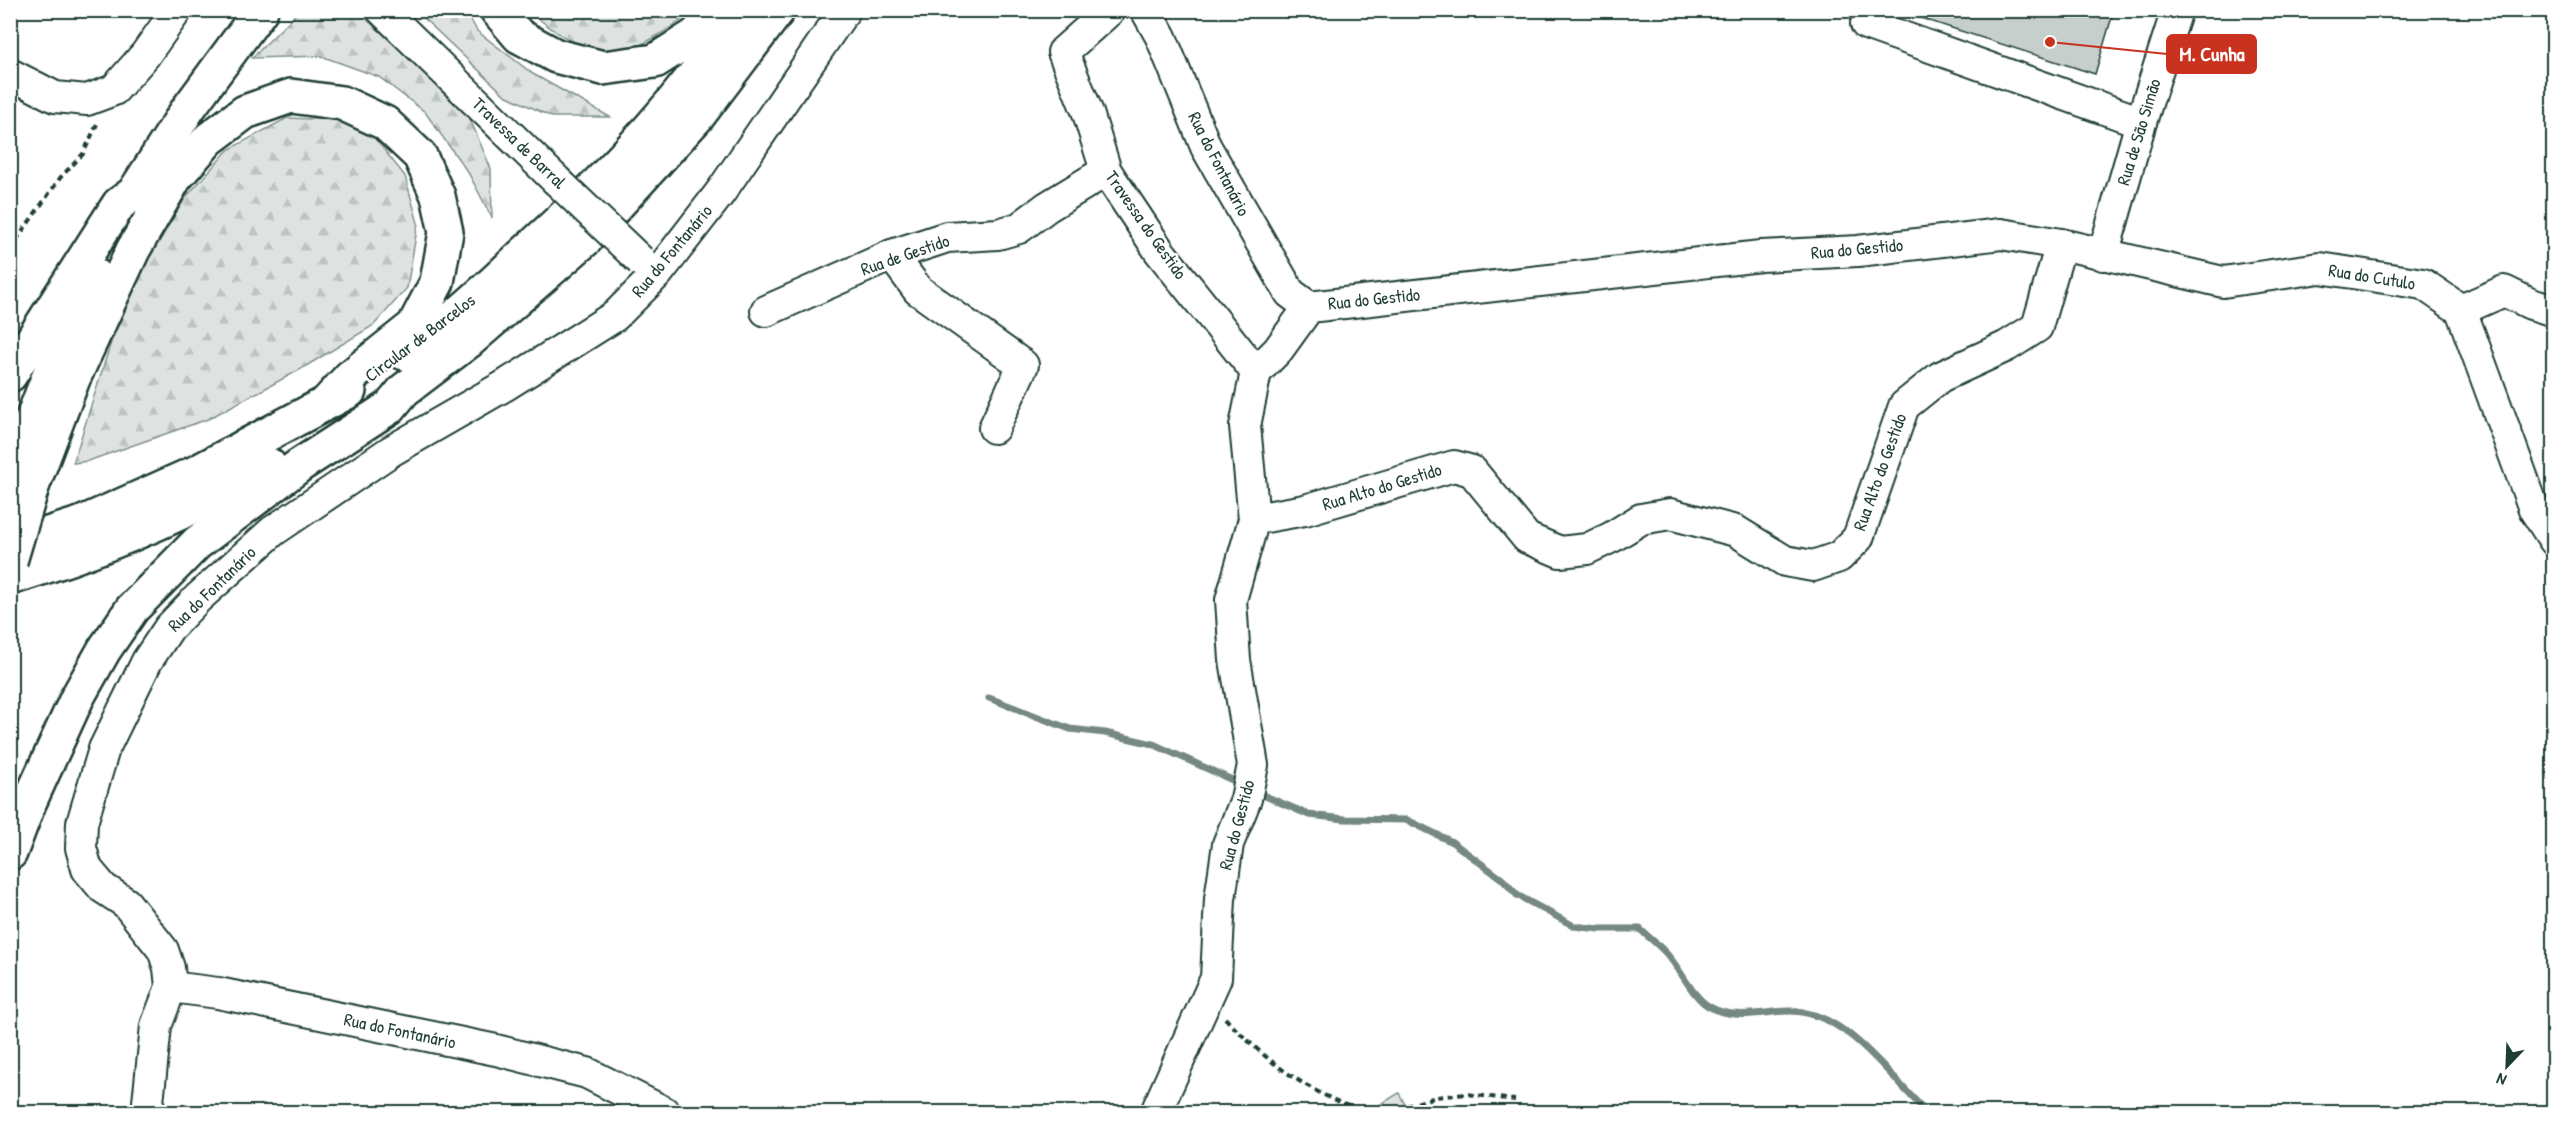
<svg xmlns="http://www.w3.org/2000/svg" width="2564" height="1123" font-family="'Patrick Hand',sans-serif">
<defs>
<pattern id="forest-firs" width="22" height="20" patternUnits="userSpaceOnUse" patternTransform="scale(1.5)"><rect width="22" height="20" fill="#dee3e2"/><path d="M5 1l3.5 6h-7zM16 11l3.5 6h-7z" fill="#bec4c2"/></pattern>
</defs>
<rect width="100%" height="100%" fill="#fff"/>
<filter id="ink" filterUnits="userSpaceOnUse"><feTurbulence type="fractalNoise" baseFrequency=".0167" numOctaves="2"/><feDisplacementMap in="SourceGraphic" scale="12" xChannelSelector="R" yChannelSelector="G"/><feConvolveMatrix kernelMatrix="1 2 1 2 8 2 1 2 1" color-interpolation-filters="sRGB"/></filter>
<g filter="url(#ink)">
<g fill="url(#forest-firs)" stroke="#7e908b" stroke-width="1.5">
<path d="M299,11H357L465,107L491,169L492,218L469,174L425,112L379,77L321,56L252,58Z"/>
<path d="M416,11H466L477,31L533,74L610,117H552L505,95Z"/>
<path d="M530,11H694C678,23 641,49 621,51C585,54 555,34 530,11Z"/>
<path d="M287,118L339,120L374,137L405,176L418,223L407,288L374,325L301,369L208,419L88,461L73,463L112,339L152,249L187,196L228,150Z"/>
<path d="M1399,1093L1409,1112H1368Z"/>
</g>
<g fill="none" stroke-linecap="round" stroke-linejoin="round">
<g stroke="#758883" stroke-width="7">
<path d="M989,698L1070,729L1105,733L1153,744L1241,784"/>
<path d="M1256,792L1309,815L1345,819L1407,820L1452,842L1502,879L1517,895L1574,926L1599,929H1640C1650,939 1662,947 1670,958C1682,972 1694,999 1710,1007C1735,1021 1765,1011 1791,1011C1848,1012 1889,1077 1927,1112"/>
</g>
</g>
<path fill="#c7cfcc" stroke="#1f3d34" stroke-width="1.5" d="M1909,10H2114L2095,74L1908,14Z"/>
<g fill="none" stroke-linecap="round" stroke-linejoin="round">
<defs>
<g id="minor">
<path d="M382,10L556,180"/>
<path d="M1110,10L1063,52L1088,113L1106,171L1160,252L1256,372"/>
<path d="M1146,10L1161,37L1206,147L1290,293L1309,307"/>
<path d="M1866,24L2141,122"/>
<path d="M10,74L55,97L87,100L114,90L145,55L177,10"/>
<path d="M892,255L918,290L1023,365L994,428"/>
<path d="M2103,255L2141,122L2177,10"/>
<path d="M2461,310L2504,291L2531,304L2554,311"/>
<path d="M766,311L892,255L947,237L998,234L1019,228L1047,207L1106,171"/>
<path d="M1254,519L1305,510L1454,466L1472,471L1527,538L1560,552L1587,549L1612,537L1641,519L1670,514L1736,531L1785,561L1813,566L1839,557L1858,538L1904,406L1940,377L2007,346L2037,327L2061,244"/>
<path d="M171,987L218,993L496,1050L587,1073L664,1112"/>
<path d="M147,1112L156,1026L171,987L169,968L163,950L126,903L103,888L87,869L81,848L82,823L104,749L147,661L169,628L198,598L273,531L391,451L504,386L615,316L658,273L720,193L845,10"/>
<path d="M1156,1112L1216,978L1220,899L1228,844L1246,799L1253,765L1235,660L1231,600L1254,519L1245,426L1256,372L1278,350L1309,307L1761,256L1858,251L2001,234L2061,244L2223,282L2320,268L2423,284L2461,310L2534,509L2554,540"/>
</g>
<g id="major">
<path d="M497,10L519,36L556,56L603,68L655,61L696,35L718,10"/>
<path d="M404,353C420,341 436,330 452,319C478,298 502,274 527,251C607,179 682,100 742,10"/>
<path d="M10,375L119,204L134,193L188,109L261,10"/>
<path d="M10,477L52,368L95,275"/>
<path d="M32,487L73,379L133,250L175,178L209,139L245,112L291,96L342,103L385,123L420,156L438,196L446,232L437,282L414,326L350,377L329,400"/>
<path d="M10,546L80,524L197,472L349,391"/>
<path d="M10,578C100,550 189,514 269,465"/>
<path d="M10,853L29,803L77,698L104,650L132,609L197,543L300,465L390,407L404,390L470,340L586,239L698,116L778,10"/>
</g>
</defs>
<use href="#minor" stroke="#1f3d34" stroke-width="34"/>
<use href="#major" stroke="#1f3d34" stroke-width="38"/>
<g stroke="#1f3d34" stroke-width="4" stroke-dasharray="6 4.5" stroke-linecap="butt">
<path d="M10,249L60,178L83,154L97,124"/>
<path d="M1225,1018C1267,1062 1307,1092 1364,1112"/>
<path d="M1387,1112L1436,1097L1466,1094L1515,1100"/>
<path d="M2552,1112L2554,1111"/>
</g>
<use href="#minor" stroke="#fff" stroke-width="30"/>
<use href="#major" stroke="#fff" stroke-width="33"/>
<defs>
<path id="minor-bridge" d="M556,180L641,261"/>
<path id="major-bridge" d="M10,561L32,487"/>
</defs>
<use href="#minor-bridge" stroke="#1f3d34" stroke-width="34" stroke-linecap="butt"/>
<use href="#major-bridge" stroke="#1f3d34" stroke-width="38" stroke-linecap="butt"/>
<use href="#minor-bridge" stroke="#fff" stroke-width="30"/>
<use href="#major-bridge" stroke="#fff" stroke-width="33"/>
</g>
</g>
<g text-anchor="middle" stroke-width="5" stroke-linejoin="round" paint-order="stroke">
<g font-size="18" fill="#1f3d34" stroke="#fff">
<text transform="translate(2139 132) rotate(-73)" y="6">Rua de São Simão</text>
<text transform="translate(519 143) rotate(44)" y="6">Travessa de Barral</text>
<text transform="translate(1219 164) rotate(63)" y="6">Rua do Fontanário</text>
<text transform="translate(1146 225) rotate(55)" y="6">Travessa do Gestido</text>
<text transform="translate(1857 249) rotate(-5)" y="6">Rua do Gestido</text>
<text transform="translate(672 251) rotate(-50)" y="6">Rua do Fontanário</text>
<text transform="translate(905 255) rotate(-19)" y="6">Rua de Gestido</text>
<text transform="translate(2372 277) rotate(9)" y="6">Rua do Cutulo</text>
<text transform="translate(1374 299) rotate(-6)" y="6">Rua do Gestido</text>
<text transform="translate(420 338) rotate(-37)" y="6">Circular de Barcelos</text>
<text transform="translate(1880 472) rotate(-70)" y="6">Rua Alto do Gestido</text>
<text transform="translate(1382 487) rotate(-17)" y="6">Rua Alto do Gestido</text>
<text transform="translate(212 589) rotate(-44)" y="6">Rua do Fontanário</text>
<text transform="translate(1237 825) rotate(-75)" y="6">Rua do Gestido</text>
<text transform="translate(400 1031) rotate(12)" y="6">Rua do Fontanário</text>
</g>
</g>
<path fill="none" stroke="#c8321e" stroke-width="2" d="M2050 42L2167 54"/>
<circle fill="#c8321e" stroke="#fff" stroke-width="2" cx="2050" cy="42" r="6"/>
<rect fill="#c8321e" stroke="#c8321e" stroke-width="2" x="2167" y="35" width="89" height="38" rx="6"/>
<g font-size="20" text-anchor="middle" font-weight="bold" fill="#fff">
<text x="2212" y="61">M. Cunha</text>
</g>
<rect width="2564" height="1123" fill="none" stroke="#fff" stroke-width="36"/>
<rect x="18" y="18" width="2528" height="1087" fill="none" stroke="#1f3d34" stroke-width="2" filter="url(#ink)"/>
<g transform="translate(2507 1066) rotate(203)" stroke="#ffffff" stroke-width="4.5" paint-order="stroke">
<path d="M0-4.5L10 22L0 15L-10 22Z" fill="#1f3d34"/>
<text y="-9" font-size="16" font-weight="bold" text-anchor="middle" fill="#1f3d34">N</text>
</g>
</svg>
